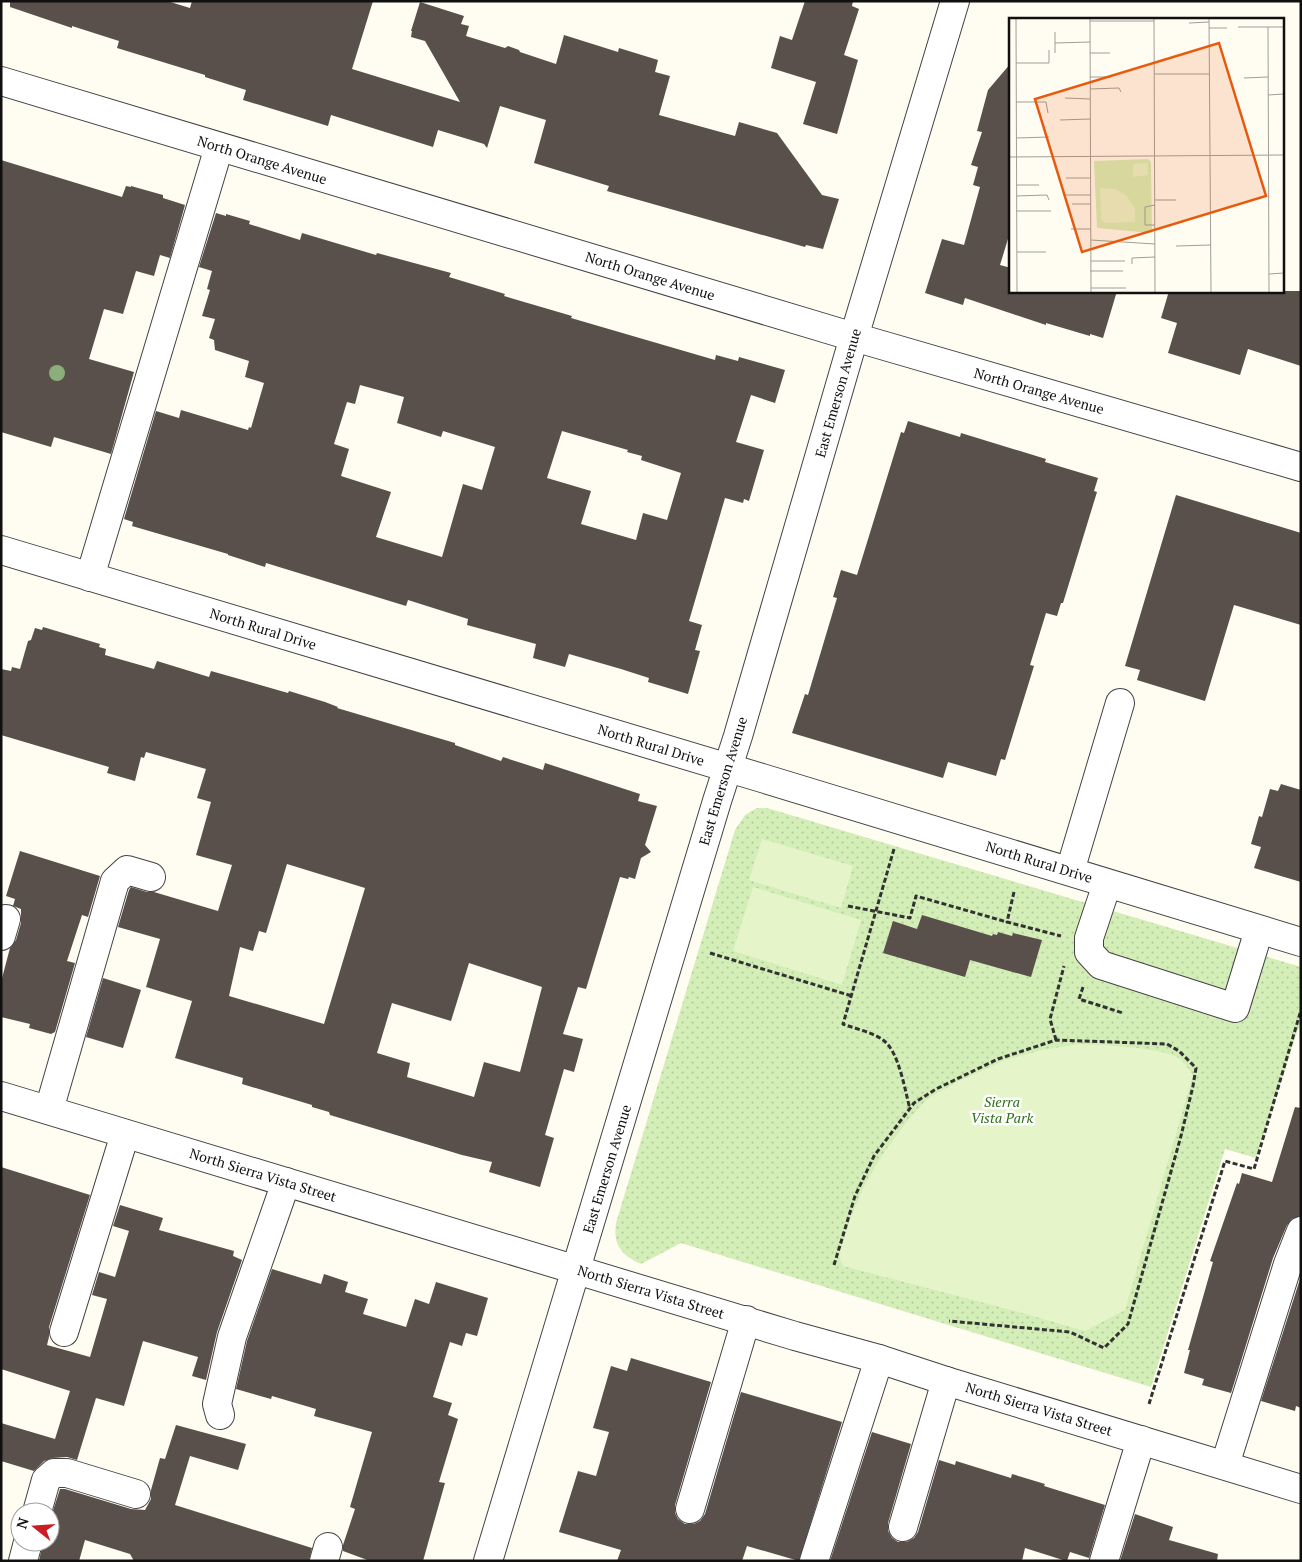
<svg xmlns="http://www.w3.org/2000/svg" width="1302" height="1562" font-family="'PT Serif',serif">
<defs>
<pattern id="grass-dots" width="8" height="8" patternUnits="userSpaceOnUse" patternTransform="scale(1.25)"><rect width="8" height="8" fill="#d4eeb8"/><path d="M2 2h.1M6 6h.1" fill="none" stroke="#b5cb9d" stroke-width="1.8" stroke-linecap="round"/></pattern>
</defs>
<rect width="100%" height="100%" fill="#fffcf2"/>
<path fill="url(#grass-dots)" d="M757,808H767L1301,967V1020L1256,1158L1225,1149L1151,1387L681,1243L641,1264C621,1255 613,1245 616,1223L735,830L745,815Z"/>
<g fill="#e6f4ca">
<path d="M762,839L853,866L841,908L749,880Z"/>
<path d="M753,887L861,920L842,985L733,951Z"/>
<path d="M1079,1044C1101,1045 1164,1047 1180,1059C1185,1063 1189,1070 1193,1075L1125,1310L1085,1331L1019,1312L843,1266L839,1257L850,1219L866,1182L885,1151L908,1120L927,1099L957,1082L1005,1060L1042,1050Z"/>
</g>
<g fill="#59504b" fill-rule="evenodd">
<path d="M10,1H167L190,8L192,1H373L352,69L460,102L425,41L411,37L412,31H411L420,2L464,16L461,24L469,26L466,36L505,48L508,46L519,50L520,52L556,64L564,35L618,52L619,48L658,60L655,72L670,76L659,115L735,136L739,122L777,133L822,195L839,199L823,249L806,245L805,247L607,191L609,186L534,163L546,120L500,106L487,148L484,144L438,130L433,147L331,115L328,126L243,100L246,90L205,77V75L117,48L119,41L72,26V28L10,7Z"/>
<path d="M805,1H853L852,6L859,9L844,55L858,60L837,134L803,124L816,82L771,68L780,36L792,40Z"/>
<path d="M1011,63V229L1000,265L1011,268V291H1117L1103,338L1090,334V336L1046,323V325L965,298L963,305L925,293L942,239L964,245L980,187L973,185L978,167L971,165L982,132L977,131L988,90Z"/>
<path d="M1,160L122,197L126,186L131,187V186L163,195V198L185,205L170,258L160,255L154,276L136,271L123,314L104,309L89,359L134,372L111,454L54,437L51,447L1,432Z"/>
<path d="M216,213L226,216V214L250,221L249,224L300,240L302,233L376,255L377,253L451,273L449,277L505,294L504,296L572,316L571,318L715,360L716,355L738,361L739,357L785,370L775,403L751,395L736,442L764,450L749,501L744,499L743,503L725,498L689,621L702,625L695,650L700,651L688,694L648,682L649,678L621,669L569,654L565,667L533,658L536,644L467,625L468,619L408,600L406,606L266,563L265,567L228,555V554L132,526L133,522L124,519L156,411L179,418L181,410L248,430L249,427L251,428L264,383L245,377L249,361L215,350L214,340L209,338L215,319L202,316L210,290L207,289L212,271L199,267ZM360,385L404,397L397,423L441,437L443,431L495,447L482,490L463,484L442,557L376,537L391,492L341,476L349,449L334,444L347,402L355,404ZM562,431L628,450L627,452L642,456L641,460L681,473L667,520L643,513L636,540L581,524L591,491L547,478Z"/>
<path d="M1169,291H1301V366L1248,349L1240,375L1168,353L1177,323L1161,318Z"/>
<path d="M908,421L960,437L961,433L1046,459L1045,462L1098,478L1094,491L1097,492L1063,603H1061L1057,616L1046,613L1030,665L1034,666L1005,760L1001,759L996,776L948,762L943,778L792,733L805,694L808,695L837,598L833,597L841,570L857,575L901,432L904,433Z"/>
<path d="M1176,495L1301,533V625L1234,605L1205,701L1137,680L1140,670L1125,666Z"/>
<path d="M43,627L100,644L99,647L106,649L105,655L154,669L157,661L209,677L211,671L288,693L289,691L325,702L338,707L337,708L455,743V745L501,761L503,757L543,770L545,763L640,794L638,801L657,806L645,845L651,852L641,858L635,879L629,877L628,879L620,877L586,989L578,987L563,1034L583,1039L574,1072L564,1069L545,1135L554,1138L540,1187L489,1172L492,1162L462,1155L330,1115L329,1112L312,1107V1105L242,1084L243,1078L175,1058L192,1001L146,987L160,939L118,927L129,890L131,887L147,892H154L218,911L232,865L196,855L211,802L197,798L206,769L146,752L144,758L141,757L135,781L107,773L109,767L1,735V669L11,671L12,667L20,669L28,641L31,640L35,628L42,630ZM287,864L365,888L324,1024L229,996L240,947L253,951L259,931L266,933ZM469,963L542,987L520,1072L484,1062L474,1097L407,1077L410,1063L377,1053L392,1003L451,1021Z"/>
<path d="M1281,784L1301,790V882L1254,868L1261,847L1251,844L1259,816L1262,817L1270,789L1278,791Z"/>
<path d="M20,851L100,876L88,917L82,915L67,961L75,963L55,1032L51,1034L29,1028L30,1024L1,1017V982L10,948L16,940L21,923V909L13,906L15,899L6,896Z"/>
<path d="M922,915L992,936L993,934L997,935L998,932L1012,936L1013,933L1042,940L1031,977L970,960L965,977L883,953L893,921L917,929Z"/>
<path d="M103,978L141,990L123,1048L86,1037Z"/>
<path d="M1295,1107L1301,1108V1216L1292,1219L1287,1225L1273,1258L1231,1393L1202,1385L1204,1379L1184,1373L1190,1350H1188L1213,1262L1210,1261L1237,1183L1239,1184L1242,1173L1272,1182Z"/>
<path d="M1,1167L90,1195L49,1327V1337L47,1345L90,1357L107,1299L92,1295L99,1272L115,1277L129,1231L113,1226L120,1205L163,1218L159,1230L234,1251L233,1256L242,1260L217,1332L206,1380L192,1376L198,1357L143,1341L124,1406L96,1398L77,1460L67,1457L53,1458L44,1461L34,1471L1,1461V1423L55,1439L70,1391L1,1369Z"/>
<path d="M272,1269L321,1284L324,1274L348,1282L345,1292L368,1299L363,1314L406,1327L415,1299L429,1304L436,1282L488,1298L477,1336L466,1333L462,1346L450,1342L433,1397L452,1403L448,1415L458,1419L439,1482L445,1483L423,1561H370L343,1551V1545L355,1509L350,1507L372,1432L314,1416L316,1409L272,1396L271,1399L236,1389L247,1341Z"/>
<path d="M1301,1276V1408L1296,1406L1295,1411L1261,1401Z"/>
<path d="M631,1358L711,1382L675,1505V1513L678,1519L685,1524H694L700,1521L705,1514L741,1392L842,1422L799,1561L747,1546L742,1561H617L621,1550L559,1532L578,1471L596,1476L609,1432L593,1428L611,1366L627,1371Z"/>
<path d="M176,1425L246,1444L238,1470L190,1456L175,1505L312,1548L309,1561H134L130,1554L85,1540L79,1561H39L43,1542H50V1520L60,1489H65L131,1509L145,1510L151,1499V1490L160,1458L165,1459Z"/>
<path d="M872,1432L911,1444L888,1523V1531L892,1538L898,1542H907L914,1538L918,1532L939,1460L955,1465L956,1461L1011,1478L1012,1474L1045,1484L1044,1486L1105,1505L1089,1558L1070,1552L1067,1561H1066L1025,1548L1022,1561H830Z"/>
<path d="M1135,1514L1173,1527L1169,1540L1218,1554L1217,1561H1120Z"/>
</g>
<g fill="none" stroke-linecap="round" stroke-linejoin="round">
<defs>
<g id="minor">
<path d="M1,81L854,337L1301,467"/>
<path d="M1,550L762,778L1301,942"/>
<path d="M90,577L219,147"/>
<path d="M1070,871L1120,703"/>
<path d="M1107,884L1089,938V952L1101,965L1235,1008L1259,930"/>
<path d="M1,936L6,919"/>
<path d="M1,1096L795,1336L879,1359L946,1381L1301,1489"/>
<path d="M49,1110L115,881L127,870L151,877"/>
<path d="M64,1332L125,1134"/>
<path d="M220,1415L217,1404L232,1337L286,1182"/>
<path d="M1225,1465L1288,1264L1301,1231"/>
<path d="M690,1509L746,1320"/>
<path d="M37,1512L46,1480L54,1473H67L136,1494"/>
<path d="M903,1527L946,1381"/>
<path d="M23,1561L28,1542"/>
<path d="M324,1561L328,1547"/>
<path d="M488,1561L717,801L738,736L854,337L955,1"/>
<path d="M814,1561L879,1359"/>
<path d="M1104,1561L1141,1440"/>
</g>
</defs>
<use href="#minor" stroke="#434343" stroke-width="30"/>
<g stroke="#323232" stroke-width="3" stroke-dasharray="5 2.5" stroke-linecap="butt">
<path d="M894,849L843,1024C856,1029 872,1032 883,1040C899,1051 905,1091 910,1109"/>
<path d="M1014,892L1007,922L1061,936"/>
<path d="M848,906L910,918L916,896L1007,922"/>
<path d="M710,953L852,996"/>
<path d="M1083,987L1079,999L1123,1013"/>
<path d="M1056,1040L1050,1019L1064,966"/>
<path d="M834,1265L855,1196L874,1156L914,1103L936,1089L998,1059L1056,1040L1167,1044L1179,1051L1196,1068L1193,1086L1181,1136L1128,1324L1104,1348L1070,1332L949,1321"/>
<path d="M1149,1404L1225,1161L1254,1169L1301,1010"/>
</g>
<use href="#minor" stroke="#fff" stroke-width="28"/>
</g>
<circle fill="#8bae7b" cx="57" cy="373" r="8"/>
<g text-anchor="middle" stroke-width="5" stroke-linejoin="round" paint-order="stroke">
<g font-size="14" fill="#101010" stroke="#fff">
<text transform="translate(262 160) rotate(17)" y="5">North Orange Avenue</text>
<text transform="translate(650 276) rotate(17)" y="5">North Orange Avenue</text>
<text transform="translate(1039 391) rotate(16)" y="5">North Orange Avenue</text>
<text transform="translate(838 393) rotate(-74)" y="5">East Emerson Avenue</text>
<text transform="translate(263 629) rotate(17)" y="5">North Rural Drive</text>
<text transform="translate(651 745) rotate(17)" y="5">North Rural Drive</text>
<text transform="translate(723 781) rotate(-73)" y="5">East Emerson Avenue</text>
<text transform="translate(1039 862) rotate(17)" y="5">North Rural Drive</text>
<text transform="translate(607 1169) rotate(-73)" y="5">East Emerson Avenue</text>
<text transform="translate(263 1175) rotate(17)" y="5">North Sierra Vista Street</text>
<text transform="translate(651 1292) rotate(17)" y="5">North Sierra Vista Street</text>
<text transform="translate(1039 1409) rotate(17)" y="5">North Sierra Vista Street</text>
</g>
<g font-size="14" font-style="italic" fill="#2c6e19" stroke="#fff">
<text x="1002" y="1107">Sierra<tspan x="1002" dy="16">Vista Park</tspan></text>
</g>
</g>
<g transform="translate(1009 18)">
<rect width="275" height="275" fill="#fffcf2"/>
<path d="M139,141L142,144L143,215L88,210L85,143Z" fill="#d4eeb8"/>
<path d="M139,145V157L124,159V146ZM91,170L106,171L117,177L126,190V204L96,205L92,201Z" fill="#e6f4ca"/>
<path fill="none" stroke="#9f9e98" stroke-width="1" d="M7,0L8,275M81,0L82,275M145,0L146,275M200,0L202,275M81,3H145M180,5L200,4M229,9H275M259,9L260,275M200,10H218M46,14V35M46,25L81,24M81,35H101M7,45H40V32M145,56H200M81,59H102M235,60L259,59M81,71L110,70L112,74M259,77L275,76M56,80L81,81M7,84H37L39,95M51,102L81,101M7,120L40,119M0,139L275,137M57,160H81M7,167H30M54,177H82M7,178L38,177L40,182M146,182H167M63,186H81M146,187L136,189V207H146M7,193H42M62,211H82M82,222L146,226M167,228L202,227M8,234H37M82,243H116M123,246V240L146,239M81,253H114M260,256L275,255M82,270H117"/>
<path fill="#e8590c" fill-opacity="0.15" stroke="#e8590c" stroke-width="2.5" d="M210,25L257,178L73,234L26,81Z"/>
<rect width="275" height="275" fill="none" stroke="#101010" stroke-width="2.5"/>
</g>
<rect width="1302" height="1562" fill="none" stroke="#101010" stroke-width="5"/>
<g transform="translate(35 1527) rotate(287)"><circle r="24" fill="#ffffff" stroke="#9f9f9f"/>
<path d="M0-4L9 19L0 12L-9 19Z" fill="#cd1b25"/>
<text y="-8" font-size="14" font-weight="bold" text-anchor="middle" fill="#101010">N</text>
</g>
</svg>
